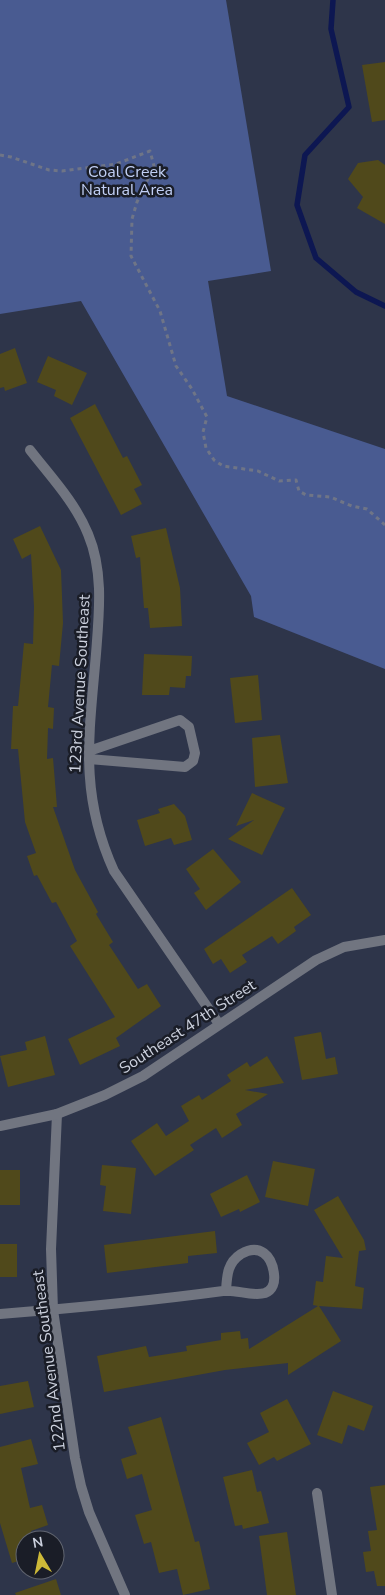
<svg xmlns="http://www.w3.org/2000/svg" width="385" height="1595" font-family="'Nunito Sans',sans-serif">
<rect width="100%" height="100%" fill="#2e354a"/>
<path fill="#495b91" d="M0,0H226L271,271L208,281L227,396L385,449V669L254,617L251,596L81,301L0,314Z"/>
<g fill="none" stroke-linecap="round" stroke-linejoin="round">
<path stroke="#0d1752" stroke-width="5.5" d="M333,0L331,29L349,107L305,155L297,205L316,258L356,292L385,306"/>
</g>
<g fill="#50491b">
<path d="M385,62V120L372,122L362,65Z"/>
<path d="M378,160L385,165V224L357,208L363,197L348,179L358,163Z"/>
<path d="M15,348L27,383L5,391L4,387L0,388V354Z"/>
<path d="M48,356L87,373L72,405L54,396L56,390L37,382Z"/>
<path d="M95,404L123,458L127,456L142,485L134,489L142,504L121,515L70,418Z"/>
<path d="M40,526L61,570L63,623L59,666L52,665L48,707L54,708L53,729L48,728L47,759L53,758L57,807H53L75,870L98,912L96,914L113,942L109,945L138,989L147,984L161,1006L116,1038L120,1046L80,1065L68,1039L115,1017L70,946L77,941L56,902L52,903L37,875L34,876L27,856L36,853L25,822L18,749H11L13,706H18L24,643L33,644L34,607L31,554L22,559L13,539Z"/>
<path d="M166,528L180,588L182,626L150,628L148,608H144L140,557L136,558L131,536Z"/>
<path d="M144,654L192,656L191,676H186L185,688L170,687L169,695H142Z"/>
<path d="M258,675L262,720L235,723L230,678Z"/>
<path d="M280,735L288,783L255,787L252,738Z"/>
<path d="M252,793L285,808L262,855L228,839L254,820L236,826Z"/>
<path d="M174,804L185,816L192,840L174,845L171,838L145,846L137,820L160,813L158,809Z"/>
<path d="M213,849L241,882L206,910L194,893L200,889L186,869Z"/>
<path d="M292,888L311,915L294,927L296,931L278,944L272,936L242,955L247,962L230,973L221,959L213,964L204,949Z"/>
<path d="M321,1032L326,1059L335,1057L338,1074L302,1080L294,1037Z"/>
<path d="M45,1036L55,1075L8,1087L0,1056L27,1050L25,1042Z"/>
<path d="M267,1056L284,1083L245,1090L268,1094L236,1114L242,1125L222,1138L216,1128L190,1145L194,1150L155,1176L131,1141L157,1123L166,1136L189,1121L181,1106L199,1095L202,1100L231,1081L227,1075L247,1062L250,1067Z"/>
<path d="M273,1161L315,1169L308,1206L265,1197Z"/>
<path d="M102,1165L136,1168L131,1214L103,1211L106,1186L100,1185Z"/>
<rect x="0" y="1170" width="20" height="35"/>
<path d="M247,1175L260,1202L240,1212L239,1209L221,1217L210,1194Z"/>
<path d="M338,1196L364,1240L366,1250L359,1251L355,1286L364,1288L362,1309L319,1306L341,1341L288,1375V1363L225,1370L104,1392L97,1356L146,1346L149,1357L187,1351L186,1346L221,1340V1333L240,1331L241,1339L248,1338L249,1349L318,1306L313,1305L316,1281L323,1282L326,1256L343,1258L314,1210Z"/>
<path d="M215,1231L217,1253L188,1256V1263L107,1273L104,1245Z"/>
<rect x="0" y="1244" width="17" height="33"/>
<path d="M28,1381L34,1407L0,1414V1386Z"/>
<path d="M333,1391L373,1406L364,1431L348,1425L342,1444L317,1435Z"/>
<path d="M287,1399L311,1444L277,1461L274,1457L259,1465L247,1443L269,1432L260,1413Z"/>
<path d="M161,1417L195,1542L199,1541L210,1589L183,1595L177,1569L159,1573L151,1542L144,1544L135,1515L152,1510L142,1474L127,1479L121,1459L137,1454L128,1427Z"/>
<path d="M31,1439L38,1464L21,1468L30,1508L42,1505L48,1525L31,1531L34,1540H25V1559L12,1563L0,1523V1447Z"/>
<path d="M252,1470L257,1492L261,1491L269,1523L243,1529L242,1525L235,1526L223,1477Z"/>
<path d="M385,1485V1586H377L374,1571L366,1572L363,1552L371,1551L368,1531L377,1530L370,1487Z"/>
<path d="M287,1532L296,1595H267L259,1536Z"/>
<path d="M56,1579L61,1595H16L15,1593Z"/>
</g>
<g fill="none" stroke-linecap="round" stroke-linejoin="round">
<path stroke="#6f7587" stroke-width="3" stroke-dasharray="4 4" stroke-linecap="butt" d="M0,155L11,157L49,170L62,171L116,164L150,151L154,166L137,202L132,219L131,256L160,311L176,366L192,389L207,417L203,432L206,448L214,460L223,466L258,471L279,481L296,480L299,491L306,495L330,497L352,506L367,509L385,525"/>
<g stroke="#717580" stroke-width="10">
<path d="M30,450C51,477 75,502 88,534C104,572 99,614 96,654C89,736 79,794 114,871L219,1024"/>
<path d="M89,751L180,720L189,727L195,753L193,761L185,767L89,759"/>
<path d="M57,1114L51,1249L53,1310L75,1458L81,1486L89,1512L125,1595"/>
<path d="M0,1126L57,1114L105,1095L143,1076L316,960L344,947L385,940"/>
<path d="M0,1314C75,1308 149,1301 223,1291C236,1289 252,1297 265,1293C273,1290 275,1282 274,1274C272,1256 260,1243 241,1254C227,1263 227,1276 226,1291"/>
<path d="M317,1493L332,1595"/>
</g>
</g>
<g text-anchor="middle" stroke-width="5" stroke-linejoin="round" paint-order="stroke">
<g font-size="16" fill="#c2d0f6" stroke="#1a1d27">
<text x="127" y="177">Coal Creek<tspan x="127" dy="18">Natural Area</tspan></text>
</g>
<g font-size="16" fill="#ccd1de" stroke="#1a1d27">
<text transform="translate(79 684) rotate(-87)" y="6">123rd Avenue Southeast</text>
<text transform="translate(187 1026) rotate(-33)" y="6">Southeast 47th Street</text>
<text transform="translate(48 1361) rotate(-97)" y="6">122nd Avenue Southeast</text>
</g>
</g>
<g transform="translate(40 1555) rotate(350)"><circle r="24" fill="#1a1d27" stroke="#616570"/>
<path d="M0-4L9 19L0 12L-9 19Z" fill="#cdb938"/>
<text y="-8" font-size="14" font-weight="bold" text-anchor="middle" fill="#ccd1de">N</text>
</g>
</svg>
